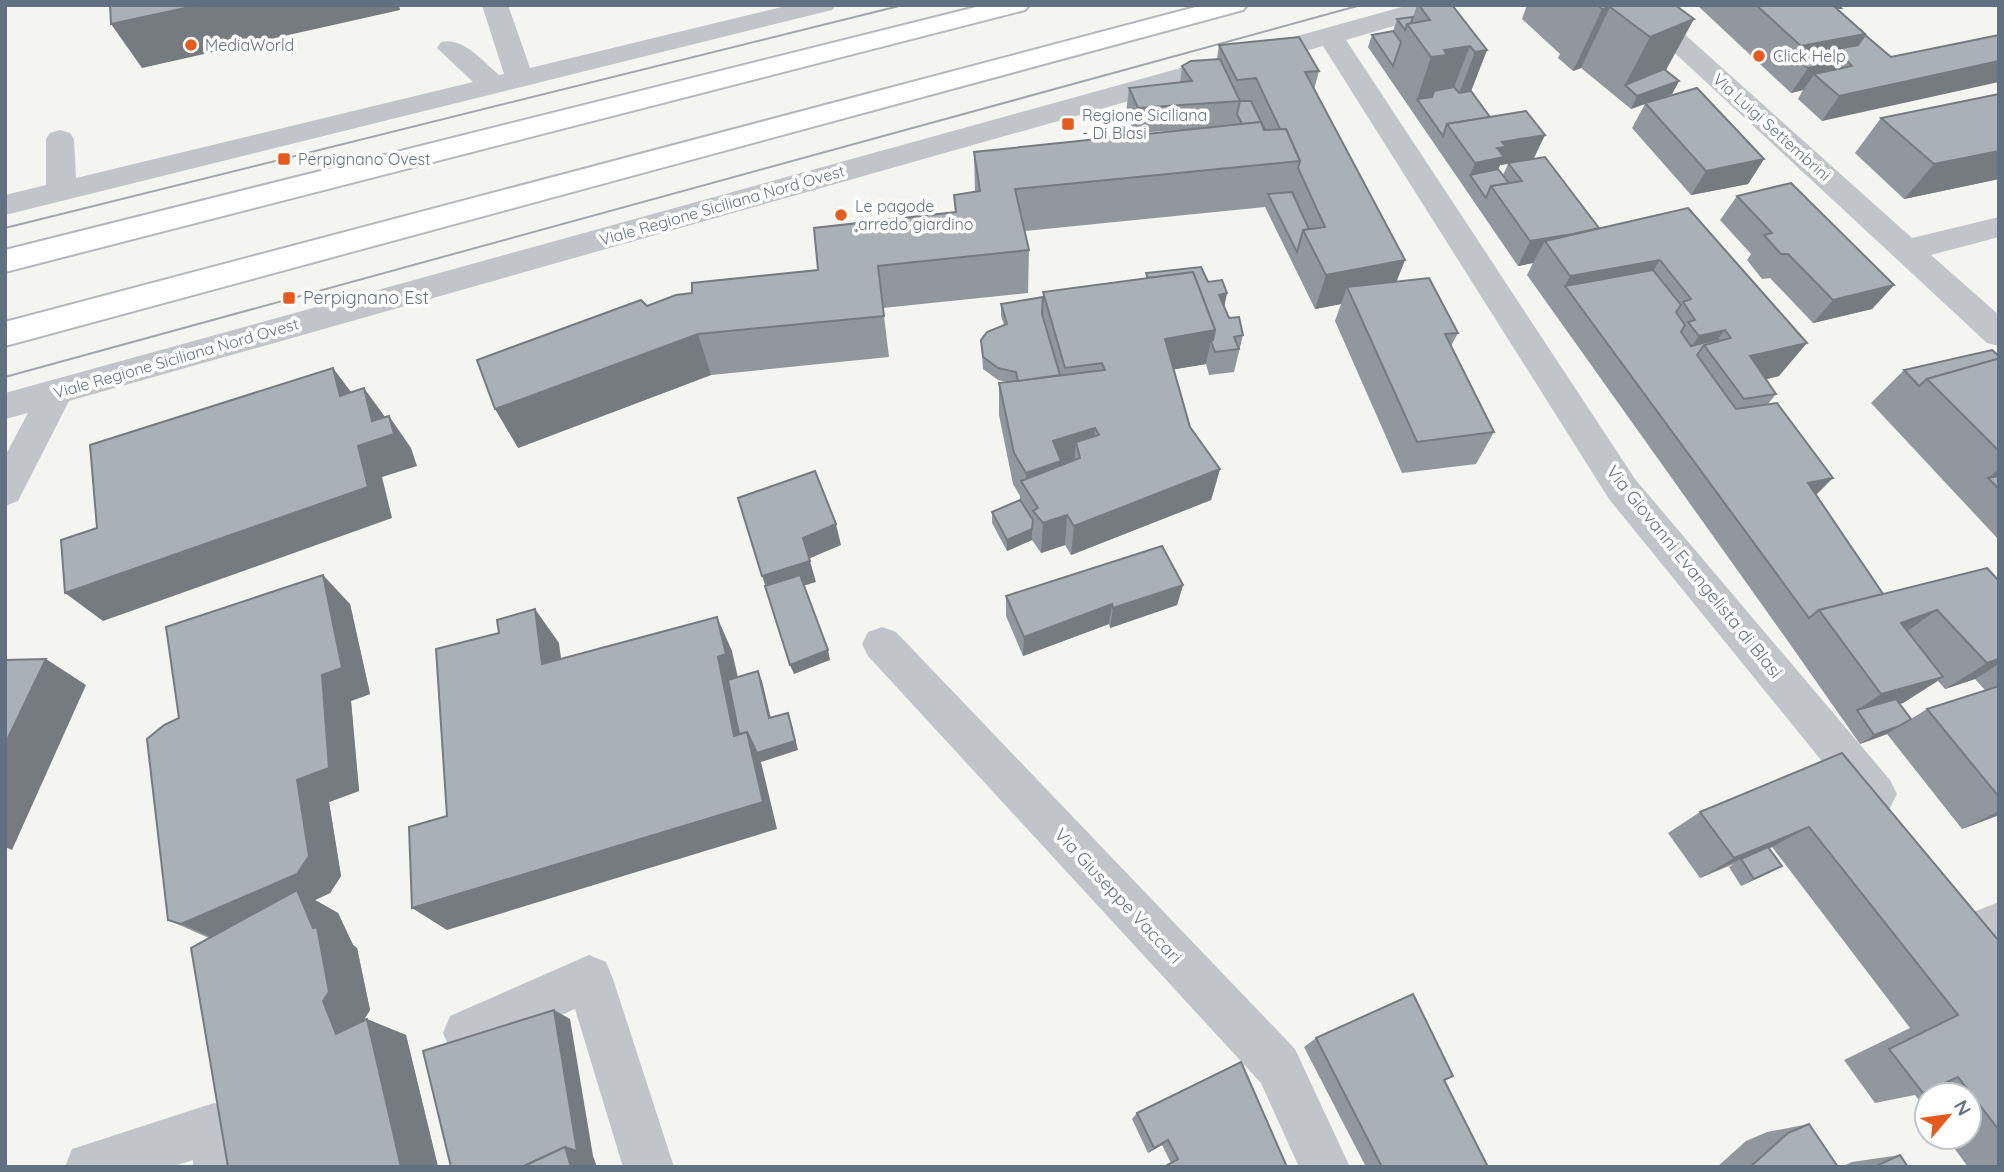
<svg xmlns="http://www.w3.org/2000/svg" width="2004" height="1172" font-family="Quicksand,sans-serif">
<rect width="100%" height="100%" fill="#f4f4f0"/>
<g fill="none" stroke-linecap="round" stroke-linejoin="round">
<defs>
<g id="major">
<path d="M984,5H1029L1025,10L5,272V250Z"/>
<path d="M1203,5H1247L1243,10L5,346V322Z"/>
</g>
</defs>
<use href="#major" stroke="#b4b8bc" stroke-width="4"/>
<g fill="#c1c4c8" fill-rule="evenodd">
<path d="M482,5H508L530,68L790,5H836L832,10L5,215V195L46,185V139L50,133L60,130L70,133L74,139L76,178L473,82L437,48L441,42C464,37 483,62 499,75L504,74Z"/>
<path d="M1409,5H1452L1448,10L1346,40L1635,479L1890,780L1897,794L1890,808L1875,814L1860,808L1609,499L1323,46L69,401L18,501L5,506V456L28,413L5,419V393Z"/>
<path d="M1623,5H1652L1912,238L1999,217V237L1931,255L1999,315V346L1987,343Z"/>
<path d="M882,627L896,632L1295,1049L1350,1167H1299L1261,1083L868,656L862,644L868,632Z"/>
<path d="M1999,902V948L1987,952L1971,945L1964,929L1971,913Z"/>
<path d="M589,955L606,962L613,979L674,1167H623L575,1009L467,1057L450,1050L443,1033L450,1016Z"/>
<path d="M214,1103L232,1110L239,1128L245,1167H193V1160L171,1167H65L72,1149Z"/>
</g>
<use href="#major" fill="#fff" fill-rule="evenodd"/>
<g stroke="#a1a7ad" stroke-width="2">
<path d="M5,228L903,5"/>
<path d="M5,377L1361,5"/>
</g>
</g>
<g fill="#91979d" fill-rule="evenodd">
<path d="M1417,5H1452L1487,50L1471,91L1490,117L1545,135L1533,159L1599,228L1688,208L1779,376L1766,379L1776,394L1768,404L1816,495L1883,594L1999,581V815L1962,829L1887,734L1860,744L1785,637L1527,275L1533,263L1518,266L1368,47L1372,35L1393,31L1397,19L1413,17ZM1508,164L1503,175L1498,169L1500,165ZM1975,679L1985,690L1927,709L1911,719L1899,704L1903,703L1938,681L1945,689Z"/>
<path d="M1527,5H1675L1666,71L1679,81L1672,94L1651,101L1764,159L1748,184L1691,195L1632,128L1645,104L1631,109L1581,68L1573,71L1558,58L1560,54L1522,19Z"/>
<path d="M1697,5H1838L1839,11L1865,35L1891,57L1822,121L1798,99L1803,90L1791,93Z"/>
<path d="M1219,45L1319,71L1314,90L1405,260L1396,282L1458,333L1451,346L1494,432L1476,464L1402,473L1335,321L1341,304L1315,309L1265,207L1025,231L1029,250L1028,293L883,308L889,357L711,375L518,448L647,306L818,270L955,212L954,195L975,192L974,152L1199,129L1135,133L1126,113L1129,88L1180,83L1182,66L1217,59Z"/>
<path d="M1999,94V179L1904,199L1855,153L1881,118Z"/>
<path d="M1737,196L1894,285L1872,309L1813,323L1770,278L1762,279L1747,260L1751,254L1720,220Z"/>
<path d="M1146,273L1208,282L1227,293L1224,307L1229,318L1243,335L1234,372L1209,375L1206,364L1174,369L1190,427L1220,469L1211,500L1071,555L1065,545L1041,553L1032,540L1007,551L992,523V512L1020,500V496L1013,484L999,415V383L1007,382L998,380L983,369L981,340L1004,325L1001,316V304L1043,297V292L1146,278Z"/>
<path d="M1999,356V540L1871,403L1904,370Z"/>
<path d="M1183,585L1177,605L1110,628L1109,624L1023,656L1006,616V596Z"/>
<path d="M350,604L370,694L351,701L359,791L329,802L341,876L330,893L315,900L338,913L353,945L357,948L370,1010L365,1018V1020L406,1035L438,1167H228L209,938L168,920L179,718Z"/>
<path d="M1842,753L1999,941V1167H1968L1946,1137H1969V1095H1927V1111L1915,1095L1875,1103L1844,1060L1910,1028L1772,847L1769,849L1782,866L1741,886L1729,867L1734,864L1700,878L1668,833L1700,812Z"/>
<path d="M1316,1038L1444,1080L1488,1167H1366L1304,1047Z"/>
<path d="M1137,1113L1287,1167L1171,1163L1162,1145L1148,1153L1132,1119Z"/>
<path d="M1809,1124L1838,1167H1717L1746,1141L1767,1132Z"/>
<path d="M1900,1155L1908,1167H1841L1852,1162Z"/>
</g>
<g fill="#767b7f">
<path d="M199,5H399L400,10L142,68L111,24Z"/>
<path d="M1610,7L1581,68L1573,71L1602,9Z"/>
<path d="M1694,19L1660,81L1625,85L1618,98L1650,37Z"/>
<path d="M1865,34L1828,85L1815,74L1814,75L1803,90L1791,93L1808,68L1794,57L1801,46Z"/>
<path d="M1470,46L1449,100L1417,99L1431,57L1444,50Z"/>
<path d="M1487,50L1466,104L1454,106L1475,52Z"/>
<path d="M1999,61V82L1822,121L1839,96Z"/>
<path d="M1679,81L1672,94L1631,109L1637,96Z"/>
<path d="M1545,135L1533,160L1500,165L1493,182L1470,175L1475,163L1502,142Z"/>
<path d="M1999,151V179L1904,199L1934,164Z"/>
<path d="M1764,159L1748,184L1691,195L1706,171Z"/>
<path d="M1576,234L1545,241L1533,263L1518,266L1530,241Z"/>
<path d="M1405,260L1391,295L1347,287L1341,304L1315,309L1326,275Z"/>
<path d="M1660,260L1638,294L1565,286L1570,276Z"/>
<path d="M1894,285L1872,309L1813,323L1833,300Z"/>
<path d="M1227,293L1222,317L1219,295Z"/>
<path d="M1215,330L1212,344L1211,341L1206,364L1159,372L1165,339Z"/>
<path d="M1725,330L1708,351L1704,345L1674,369L1699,336Z"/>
<path d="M698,334L711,375L518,448L495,409Z"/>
<path d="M1807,343L1779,376L1735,387L1750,356Z"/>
<path d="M333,368L357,400L340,396Z"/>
<path d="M364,388L388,421L389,416L411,448L417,466L382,477L392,518L103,621L65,593L358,446L372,421Z"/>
<path d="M1095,428L1092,459L1080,458L1076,442L1074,465L1026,489V473L1053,441Z"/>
<path d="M1220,469L1211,500L1071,555L1074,526Z"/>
<path d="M1999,469V489L1988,478Z"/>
<path d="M1833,478L1811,500L1808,483Z"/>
<path d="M1067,515L1065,545L1041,553L1043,523Z"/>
<path d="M836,524L841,545L808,559L803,538Z"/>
<path d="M1032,529V540L1007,551V540Z"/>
<path d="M810,561L816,582L769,596L762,576Z"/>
<path d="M323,575L350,604L370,694L351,701L359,791L329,802L341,876L330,893L315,900L338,913L353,945L357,948L370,1010L365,1018L369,1028L367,1019L406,1035L438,1167H401L336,1034L220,941L181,924L297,780L322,675Z"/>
<path d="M1183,585L1177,605L1110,628L1113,608Z"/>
<path d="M1112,604L1109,624L1023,656L1024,637Z"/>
<path d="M535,609L559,643L566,697L542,664Z"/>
<path d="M1937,610L1899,637L1901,623Z"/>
<path d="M717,617L732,651L740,687L747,732L788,713L791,722L798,750L761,762L777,829L447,930L412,908L734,736L718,657Z"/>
<path d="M828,650L830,660L794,674L790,665Z"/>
<path d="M46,659L86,685L12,850L5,847V744Z"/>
<path d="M1999,659V664L1975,679L1945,689L1987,663Z"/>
<path d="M758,671L762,681L773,727L769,718Z"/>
<path d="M1943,677L1903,703L1860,715L1857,710L1881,694Z"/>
<path d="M1899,726L1887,734L1860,744L1874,735Z"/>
<path d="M1999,811V815L1962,829Z"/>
<path d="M1809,827L1772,847L1742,860L1741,859L1700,878L1734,858Z"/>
<path d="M1782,866L1769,873L1741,886L1754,879Z"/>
<path d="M554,1010L570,1019L593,1156L597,1167H571L565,1147Z"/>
<path d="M1168,1140L1162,1145L1148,1153L1154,1148Z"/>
</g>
<g fill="#a9b0b6" stroke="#767b7f" stroke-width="2">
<path d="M110,5H199L111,24Z"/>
<path d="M1419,5H1452L1487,50L1475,52L1470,46L1444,50L1447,55L1431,57L1407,24L1430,20Z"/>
<path d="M1597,5H1675L1694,19L1650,37L1610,7L1602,9Z"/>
<path d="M1756,5H1838L1841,8H1836L1865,34L1801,46Z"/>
<path d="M1413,17L1411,23L1407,24L1405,30L1397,19Z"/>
<path d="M1393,31L1401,42L1393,66L1372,35Z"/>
<path d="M1865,35L1891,57L1999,35V61L1839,96L1814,74L1852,66L1846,60L1808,68L1794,57L1858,45Z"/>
<path d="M1299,37L1319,71L1305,72L1405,260L1326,275L1303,230L1325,227L1298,168L1300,161L1286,129H1280L1256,78L1237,80L1219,45Z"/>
<path d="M1220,59L1240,101L1138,108L1129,88L1192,81L1182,66L1191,61Z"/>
<path d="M1664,69L1679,81L1637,96L1625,85Z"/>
<path d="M1454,87L1459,93L1471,91L1490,117L1447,124L1443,136L1417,99L1432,97L1434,91Z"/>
<path d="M1697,88L1764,159L1706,171L1645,103Z"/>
<path d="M1999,94V151L1934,164L1881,118Z"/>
<path d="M1240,101H1251L1265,130L1261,122L1242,124L1237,114Z"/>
<path d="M1526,111L1545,135L1502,142L1506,147L1497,148L1504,157L1475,163L1447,124Z"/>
<path d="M1261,122L1264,130L1286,129L1300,161L1015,189L1029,250L878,266L884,316L698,334L495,409L477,360L641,300L647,306L676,295L692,293V283L818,270L814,228L956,212L954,195L980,191L974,152Z"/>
<path d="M1545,157L1599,228L1573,234L1530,241L1491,186L1522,181L1508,163Z"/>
<path d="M1498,169L1509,183L1491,186L1486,198L1470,175Z"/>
<path d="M1791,183L1894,285L1833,300L1788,254H1781L1764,235L1772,233L1737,196Z"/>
<path d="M1292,192L1309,229L1303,230L1297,252L1268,194Z"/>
<path d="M1688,208L1807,343L1750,356L1776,394L1744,399L1704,345L1731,338L1725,330L1699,336L1688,322L1695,320L1683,302L1691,299L1660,260L1570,276L1545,241Z"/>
<path d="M1201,267L1208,282L1222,280L1227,293L1219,295L1229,318L1239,317L1243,335L1234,337L1239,349L1215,352L1211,341L1213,340L1215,330L1193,272L1148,278L1146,273Z"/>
<path d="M1653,270L1681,305L1676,312L1685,325L1681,332L1691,346L1718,339L1719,341L1704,345L1697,355L1736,409L1777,403L1833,478L1808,483L1883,594L1819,610L1809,618L1565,286Z"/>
<path d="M1193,272L1215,330L1165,339L1190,427L1220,469L1074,526L1067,515L1043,523L1033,511L1038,508L1021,481L1080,458L1076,442L1099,435L1095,428L1053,441L1061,461L1026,473L1014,453L999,383L1105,370L1102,363L1065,368L1043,292Z"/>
<path d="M1429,278L1458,333L1445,334L1494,432L1417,442L1347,287Z"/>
<path d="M1043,297L1042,314L1060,375L1018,381L1016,372L998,368L983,357L981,340L987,332L1007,324L1001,304Z"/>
<path d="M1992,350L1999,356V361L1997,359L1927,379L1919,386L1904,370Z"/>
<path d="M1997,359L1999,361V451L1927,379Z"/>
<path d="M333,368L340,396L364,388L372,421L389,416L394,434L358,446L368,487L65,593L61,540L97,528L90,445Z"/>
<path d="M815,471L836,524L803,538L810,561L762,576L738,498Z"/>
<path d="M1999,476V489L1988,478Z"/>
<path d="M1020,500L1033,520L1032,529L1007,540L992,512Z"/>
<path d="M1162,546L1183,585L1113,608L1112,604L1024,637L1006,596Z"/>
<path d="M1987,568L1999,581V659L1987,663L1937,610L1901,623L1943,677L1881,694L1819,610Z"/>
<path d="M323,575L342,668L322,675L329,768L297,780L309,856L297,874L181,924L168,920L147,739L164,725L179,718L166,627Z"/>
<path d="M800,575L828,650L790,665L765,586Z"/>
<path d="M535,609L542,664L717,617L726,654L718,657L734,736L747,732L763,802L412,908L409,827L447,816L436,649L499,633L497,620Z"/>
<path d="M46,659L5,744V660Z"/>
<path d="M758,671L769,718L788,713L795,741L757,753L747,732L739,734L728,680Z"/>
<path d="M1999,686V797L1927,709Z"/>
<path d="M1896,699L1911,719L1899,726L1874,735L1857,710Z"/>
<path d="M1842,753L1999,941V1130L1958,1077L1923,1093L1889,1049L1958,1015L1809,827L1734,858L1700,812Z"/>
<path d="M1768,847L1782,866L1754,879L1741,859Z"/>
<path d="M297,890L313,928L317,927L329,992L323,1001L336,1034L367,1019L401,1167H228L191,948Z"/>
<path d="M1413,994L1453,1076L1444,1080L1488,1167H1382L1316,1038Z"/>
<path d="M554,1010L577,1151L565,1147L522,1167H451L423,1051Z"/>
<path d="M1241,1062L1287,1167H1164L1178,1159L1168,1140L1154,1148L1137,1113Z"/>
<path d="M1809,1124L1838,1167H1750L1788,1133Z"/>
<path d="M565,1147L571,1167H522Z"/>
<path d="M1900,1155L1908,1167H1874Z"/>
</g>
<g fill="#e85a1c" stroke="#fff" stroke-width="2.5">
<circle cx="191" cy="45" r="7"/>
<circle cx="1759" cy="56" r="7"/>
<rect x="1061" y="117" width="14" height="14" rx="3.5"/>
<rect x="277" y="152" width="14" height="14" rx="3.5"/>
<circle cx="841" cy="215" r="7"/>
<rect x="282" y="291" width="14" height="14" rx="3.5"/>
</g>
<g text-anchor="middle" stroke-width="7" stroke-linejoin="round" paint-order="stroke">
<g font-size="16" fill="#627182" stroke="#fff" text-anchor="start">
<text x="205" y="51">MediaWorld</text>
<text x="1773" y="62">Click Help</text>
<text x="1082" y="121">Regione Siciliana<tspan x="1082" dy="18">- Di Blasi</tspan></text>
<text x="298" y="165">Perpignano Ovest</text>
<text x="855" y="212">Le pagode<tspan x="855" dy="18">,arredo giardino</tspan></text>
</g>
<g font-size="16" fill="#627182" stroke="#fff">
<text transform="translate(1772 127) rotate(42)" y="6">Via Luigi Settembrini</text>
<text transform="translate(722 205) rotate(-16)" y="6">Viale Regione Siciliana Nord Ovest</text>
<text transform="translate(176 358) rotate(-16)" y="6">Viale Regione Siciliana Nord Ovest</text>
</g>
<g font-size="18" fill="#627182" stroke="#fff" text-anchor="start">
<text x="303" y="304">Perpignano Est</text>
</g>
<g font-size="18" fill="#627182" stroke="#fff">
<text transform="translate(1694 572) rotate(51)" y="6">Via Giovanni Evangelista di Blasi</text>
<text transform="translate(1118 896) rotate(47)" y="6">Via Giuseppe Vaccari</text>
</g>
</g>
<rect width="2004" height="1172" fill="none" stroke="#627182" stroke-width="14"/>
<g transform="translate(1948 1116) rotate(61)"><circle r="33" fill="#ffffff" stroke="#c0c6cd" stroke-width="2"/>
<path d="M0-5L12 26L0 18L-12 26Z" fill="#e85a1c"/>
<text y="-10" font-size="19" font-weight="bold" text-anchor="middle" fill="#627182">N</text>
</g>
</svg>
